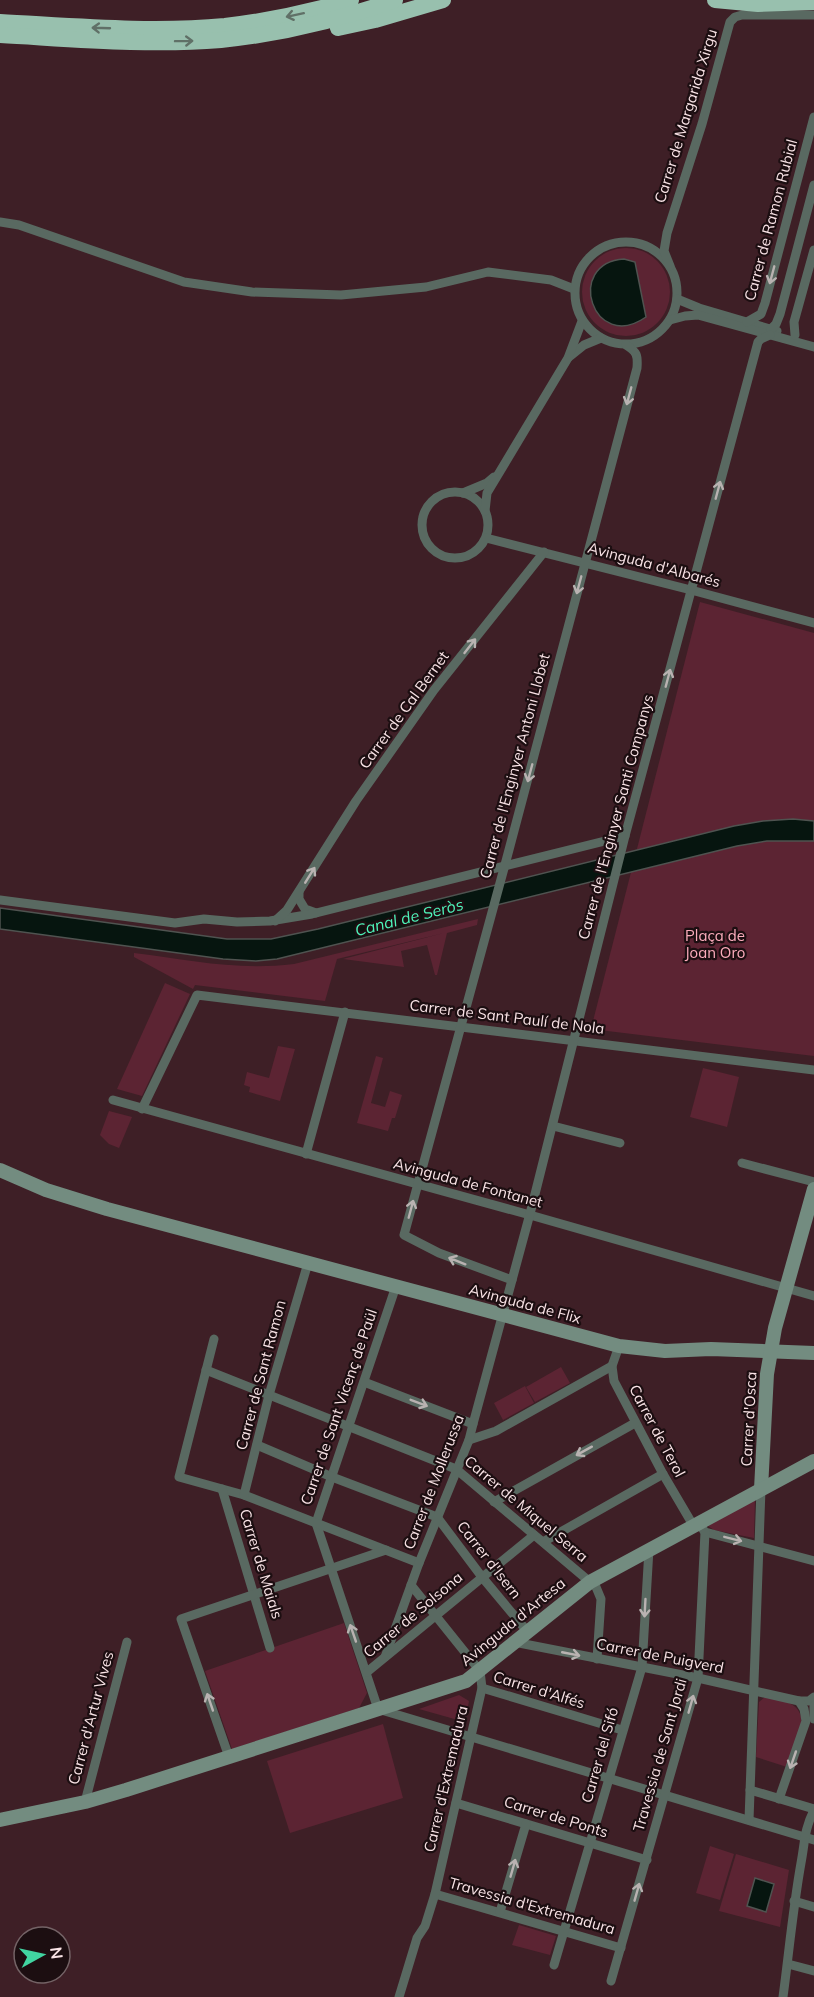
<svg xmlns="http://www.w3.org/2000/svg" width="814" height="1997" font-family="Mulish,sans-serif">
<rect width="100%" height="100%" fill="#3e1f26"/>
<g fill="#5c2433">
<circle cx="626" cy="292" r="44"/>
<path d="M700,602L814,633V1056L591,1029Z"/>
<path d="M478,919L477,925L447,933L437,975H435L427,945L401,951L404,967L343,959L444,933L337,959L325,1001L195,985L193,989L134,957V953C190,960 238,971 294,964Z"/>
<path d="M165,983L190,994L142,1096L117,1089Z"/>
<path d="M278,1046L295,1049L280,1101L249,1092L250,1087L244,1085L247,1072L269,1078Z"/>
<path d="M376,1056L383,1058L371,1103L385,1107L390,1091L402,1095L395,1118H392L388,1131L357,1123Z"/>
<path d="M703,1068L739,1077L727,1127L690,1117Z"/>
<path d="M109,1111L132,1117L119,1148L109,1144L100,1135Z"/>
<path d="M561,1367L570,1383L535,1402L526,1387Z"/>
<path d="M525,1386L534,1403L503,1420L494,1403Z"/>
<path d="M755,1499L754,1538L714,1530L708,1526Z"/>
<path d="M344,1623L367,1693L359,1708L232,1749L205,1671Z"/>
<path d="M459,1695L469,1701L465,1722L419,1709Z"/>
<path d="M765,1697C782,1701 801,1701 802,1723L787,1767L756,1757L759,1702Z"/>
<path d="M383,1724L403,1798L290,1833L267,1761Z"/>
<path d="M710,1846L734,1854L720,1900L696,1893Z"/>
<path d="M736,1854L789,1870L780,1927L719,1911Z"/>
<path d="M519,1925L556,1936L550,1955L512,1945Z"/>
</g>
<g fill="#06150f" stroke="#4f5350" stroke-width="1.5">
<path d="M624,259L635,262L646,317C593,354 564,263 624,259Z"/>
<path d="M793,819L814,821V841H767L737,846L277,959L256,961L223,959L0,929V908L227,939H271L318,929L734,826L763,821Z"/>
<path d="M755,1878L774,1884L766,1912L747,1906Z"/>
</g>
<g fill="none" stroke-linecap="round" stroke-linejoin="round">
<g stroke="#596961" stroke-width="9">
<path d="M0,222L19,225L184,282L252,292L341,295L426,287L488,272L551,280L574,289"/>
<circle cx="626" cy="293" r="51"/>
<path d="M670,266L664,251L667,233L702,124L730,22L735,17L742,15H814"/>
<path d="M677,299L699,308L777,331"/>
<path d="M670,320L685,316L698,315L814,347"/>
<path d="M747,322L761,314L765,303L814,117"/>
<path d="M771,329L776,324L780,314L814,185"/>
<path d="M795,335L794,322L814,250"/>
<path d="M569,357L584,345L601,338"/>
<circle cx="455" cy="525" r="33"/>
<path d="M463,493L487,483L494,477"/>
<path d="M485,511L487,493L568,358L582,321"/>
<path d="M486,538L691,590L814,623"/>
<path d="M299,892V899L305,909L316,913"/>
<path d="M0,900L175,923L204,919L237,922L270,921L312,914L625,836"/>
<path d="M275,921L287,910L356,801L434,690L544,552"/>
<path d="M113,1100L530,1215L814,1296"/>
<path d="M142,1109L197,995L814,1070"/>
<path d="M553,1126L620,1143"/>
<path d="M306,1154L345,1012"/>
<path d="M742,1163L814,1182"/>
<path d="M512,1280L439,1253L404,1235L506,861L637,368C638,355 637,352 626,345"/>
<path d="M396,1286L316,1523L378,1709L814,1840"/>
<path d="M214,1339L179,1477L244,1495L419,1563"/>
<path d="M619,1346L612,1366L614,1381L663,1474L693,1525"/>
<path d="M206,1370L456,1469L596,1587L601,1599L597,1659"/>
<path d="M364,1382L473,1424"/>
<path d="M469,1440L496,1431L612,1366"/>
<path d="M257,1445L332,1477L437,1517L482,1577L527,1631"/>
<path d="M222,1489L270,1648"/>
<path d="M244,1495L269,1395L308,1263"/>
<path d="M494,1502L635,1423"/>
<path d="M702,1528L705,1532L814,1561"/>
<path d="M543,1542L663,1474"/>
<path d="M514,1642L698,1678L799,1701H809L814,1697"/>
<path d="M385,1657L419,1563L469,1440L473,1424L531,1210L625,836L758,342L761,339L770,335"/>
<path d="M367,1672L534,1535"/>
<path d="M482,1688L622,1730"/>
<path d="M814,1706V1719"/>
<path d="M229,1757L181,1619L386,1550"/>
<path d="M750,1790L814,1809"/>
<path d="M779,1799L806,1721L804,1709L799,1701"/>
<path d="M85,1802L127,1642"/>
<path d="M456,1803L647,1860"/>
<path d="M749,1820L761,1489"/>
<path d="M435,1894L621,1948"/>
<path d="M794,1901L814,1907"/>
<path d="M500,1912L526,1824"/>
<path d="M788,1964L814,1971"/>
<path d="M554,1965L642,1667L649,1549"/>
<path d="M611,1981L698,1678L705,1532"/>
<path d="M399,1997L417,1938L425,1926L435,1894L482,1688L480,1671L411,1585"/>
<path d="M783,1997C789,1952 793,1908 801,1863C805,1842 804,1830 814,1810"/>
</g>
<g stroke="#738c80" stroke-width="14">
<path d="M0,1170L46,1190L107,1209L619,1346L665,1351L711,1349L814,1353"/>
<path d="M761,1489L767,1374L775,1328L814,1189"/>
<path d="M0,1820L85,1802L126,1790L466,1681L590,1582L814,1461"/>
</g>
<g stroke="#98c0ae" stroke-width="16">
<path d="M715,0L758,4L814,2"/>
<path d="M0,22C75,26 150,33 225,26C268,21 310,12 351,0"/>
<path d="M338,28L375,20L443,0"/>
<path d="M0,35C73,39 147,46 221,40C280,34 339,20 395,0"/>
</g>
</g>
<defs><path id="oneway-shaft" d="M-6 0H5M1.5-3L5.5 0L1.5 3" fill="none" stroke-width="1.6" stroke-linecap="round" stroke-linejoin="round" transform="scale(1.5)"/></defs>
<g stroke="#607067">
<use href="#oneway-shaft" transform="translate(295 15) rotate(168)"/>
<use href="#oneway-shaft" transform="translate(101 28) rotate(-178)"/>
<use href="#oneway-shaft" transform="translate(184 41) rotate(-1)"/>
</g>
<g stroke="#b9b2b1">
<use href="#oneway-shaft" transform="translate(772 275) rotate(105)"/>
<use href="#oneway-shaft" transform="translate(629 396) rotate(105)"/>
<use href="#oneway-shaft" transform="translate(718 490) rotate(-75)"/>
<use href="#oneway-shaft" transform="translate(579 585) rotate(105)"/>
<use href="#oneway-shaft" transform="translate(470 646) rotate(-52)"/>
<use href="#oneway-shaft" transform="translate(668 678) rotate(-75)"/>
<use href="#oneway-shaft" transform="translate(530 773) rotate(105)"/>
<use href="#oneway-shaft" transform="translate(310 875) rotate(-58)"/>
<use href="#oneway-shaft" transform="translate(411 1209) rotate(-75)"/>
<use href="#oneway-shaft" transform="translate(457 1261) rotate(-158)"/>
<use href="#oneway-shaft" transform="translate(419 1403) rotate(21)"/>
<use href="#oneway-shaft" transform="translate(584 1451) rotate(151)"/>
<use href="#oneway-shaft" transform="translate(733 1539) rotate(14)"/>
<use href="#oneway-shaft" transform="translate(645 1608) rotate(93)"/>
<use href="#oneway-shaft" transform="translate(353 1633) rotate(-109)"/>
<use href="#oneway-shaft" transform="translate(571 1654) rotate(11)"/>
<use href="#oneway-shaft" transform="translate(210 1702) rotate(-109)"/>
<use href="#oneway-shaft" transform="translate(691 1704) rotate(-74)"/>
<use href="#oneway-shaft" transform="translate(793 1760) rotate(109)"/>
<use href="#oneway-shaft" transform="translate(513 1868) rotate(-74)"/>
<use href="#oneway-shaft" transform="translate(637 1892) rotate(-74)"/>
</g>
<g text-anchor="middle" stroke-width="4.5" stroke-linejoin="round" paint-order="stroke">
<g font-size="15" fill="#f9e3e6" stroke="#1c0e11">
<text transform="translate(686 116) rotate(-73)" y="5">Carrer de Margarida Xirgu</text>
<text transform="translate(771 220) rotate(-75)" y="5">Carrer de Ramon Rubial</text>
<text transform="translate(654 565) rotate(15)" y="5">Avinguda d'Albarés</text>
<text transform="translate(404 710) rotate(-54)" y="5">Carrer de Cal Bernet</text>
<text transform="translate(515 766) rotate(-75)" y="5">Carrer de l'Enginyer Antoni Llobet</text>
<text transform="translate(616 817) rotate(-75)" y="5">Carrer de l'Enginyer Santi Companys</text>
<text transform="translate(507 1017) rotate(7)" y="5">Carrer de Sant Paulí de Nola</text>
<text transform="translate(468 1183) rotate(15)" y="5">Avinguda de Fontanet</text>
<text transform="translate(525 1304) rotate(15)" y="5">Avinguda de Flix</text>
<text transform="translate(261 1375) rotate(-75)" y="5">Carrer de Sant Ramon</text>
<text transform="translate(339 1407) rotate(-71)" y="5">Carrer de Sant Vicenç de Paül</text>
<text transform="translate(749 1419) rotate(-87)" y="5">Carrer d'Osca</text>
<text transform="translate(657 1431) rotate(62)" y="5">Carrer de Terol</text>
<text transform="translate(434 1482) rotate(-69)" y="5">Carrer de Mollerussa</text>
<text transform="translate(526 1509) rotate(40)" y="5">Carrer de Miquel Serra</text>
<text transform="translate(489 1560) rotate(52)" y="5">Carrer d'Isern</text>
<text transform="translate(261 1564) rotate(73)" y="5">Carrer de Maials</text>
<text transform="translate(413 1615) rotate(-40)" y="5">Carrer de Solsona</text>
<text transform="translate(513 1622) rotate(-39)" y="5">Avinguda d'Artesa</text>
<text transform="translate(660 1656) rotate(11)" y="5">Carrer de Puigverd</text>
<text transform="translate(539 1690) rotate(17)" y="5">Carrer d'Alfés</text>
<text transform="translate(91 1718) rotate(-75)" y="5">Carrer d'Artur Vives</text>
<text transform="translate(600 1755) rotate(-74)" y="5">Carrer del Sifó</text>
<text transform="translate(660 1755) rotate(-74)" y="5">Travessia de Sant Jordi</text>
<text transform="translate(446 1779) rotate(-77)" y="5">Carrer d'Extremadura</text>
<text transform="translate(556 1817) rotate(17)" y="5">Carrer de Ponts</text>
<text transform="translate(532 1906) rotate(16)" y="5">Travessia d'Extremadura</text>
</g>
<g font-size="15" fill="#fcacbc" stroke="#1c0e11">
<text x="715" y="941">Plaça de<tspan x="715" dy="17">Joan Oro</tspan></text>
</g>
<g font-size="16" font-style="italic" fill="#4ef4ba" stroke="#1c0e11">
<text transform="translate(409 917) rotate(-14)" y="6">Canal de Seròs</text>
</g>
</g>
<g transform="translate(42 1955) rotate(82)"><circle r="28" fill="#1c0e11" stroke="#746366" stroke-width="1.5"/>
<path d="M0-4.5L10 22L0 15L-10 22Z" fill="#41d4a1"/>
<text y="-9" font-size="16" font-weight="bold" text-anchor="middle" fill="#f9e3e6">N</text>
</g>
</svg>
